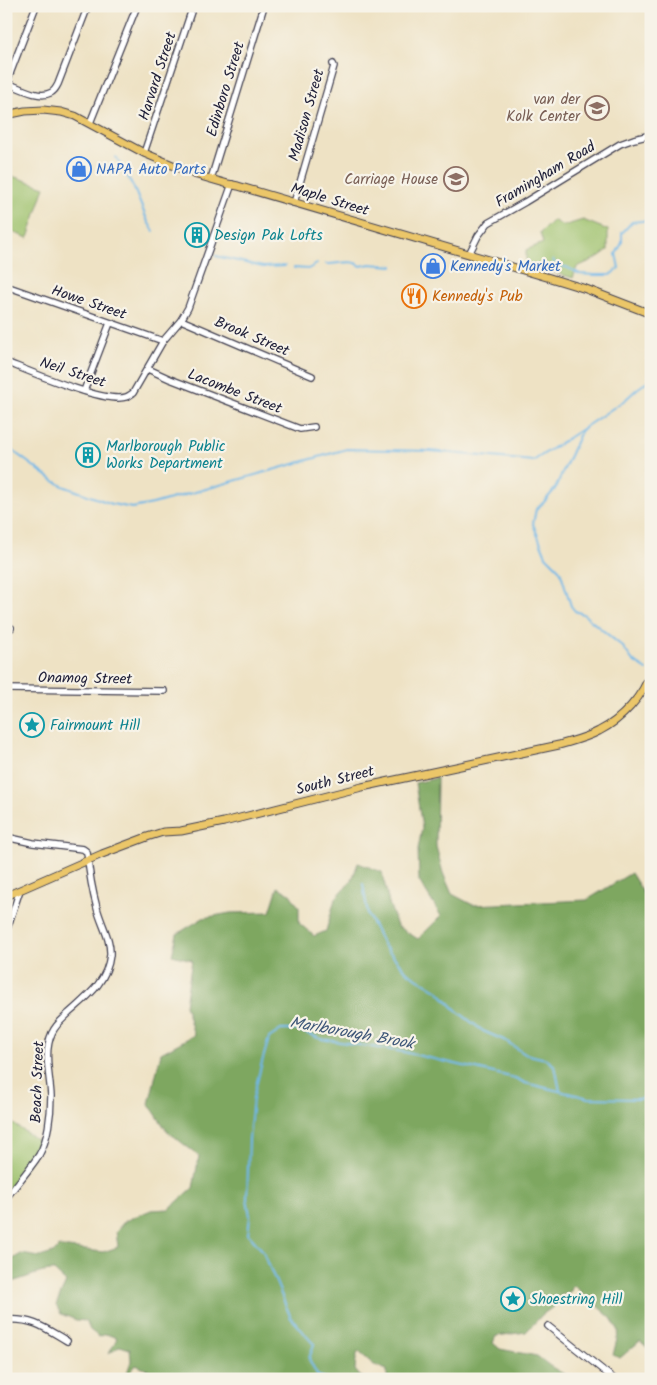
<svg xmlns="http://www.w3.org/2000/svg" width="657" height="1385" font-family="Kalam,sans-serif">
<rect width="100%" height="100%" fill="#f7f3e8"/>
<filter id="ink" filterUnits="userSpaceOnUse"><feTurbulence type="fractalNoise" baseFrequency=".02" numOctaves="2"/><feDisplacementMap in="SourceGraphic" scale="10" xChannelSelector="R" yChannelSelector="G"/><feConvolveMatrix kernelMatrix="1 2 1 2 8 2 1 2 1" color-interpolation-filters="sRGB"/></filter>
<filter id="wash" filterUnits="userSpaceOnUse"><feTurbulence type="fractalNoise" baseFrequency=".0096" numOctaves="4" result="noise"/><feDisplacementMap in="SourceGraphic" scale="20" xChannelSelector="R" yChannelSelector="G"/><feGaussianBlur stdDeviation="1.12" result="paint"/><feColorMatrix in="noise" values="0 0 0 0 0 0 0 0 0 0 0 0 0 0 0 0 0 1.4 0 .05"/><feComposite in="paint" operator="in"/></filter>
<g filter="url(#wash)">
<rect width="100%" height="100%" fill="#eee2c4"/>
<g fill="#9dc16c" stroke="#607254">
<path d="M6,174L45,187L28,238L12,232L11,234L6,232Z"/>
<path d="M553,220L563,226L583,220L608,230V250L597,258L577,267L573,278L528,265L526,260V250L543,243L540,233Z"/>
<path d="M6,1119L40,1142L32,1159L6,1192Z"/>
</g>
<path fill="#7ea760" stroke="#50644e" d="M437,778L436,846L443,873L452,894L473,905L587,900L631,873L641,889L651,913V1351L640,1341L620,1358L613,1355L619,1331L611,1318L573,1285L571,1291L558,1297L553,1307L543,1314L526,1332L496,1336L493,1343L500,1349L537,1356L550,1366L567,1376V1379H387V1370L374,1365L358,1351L356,1359L355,1370L360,1376L365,1379H164C158,1372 145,1370 136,1365L125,1379L131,1361L130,1349L120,1346L109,1354L117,1338L106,1334L99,1337L90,1330L86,1321L76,1320L61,1314L56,1305L66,1282L54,1271C40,1270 21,1281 6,1283V1263L21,1254L40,1257L53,1253L59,1247L103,1252L118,1247L116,1231L125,1221L151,1210L169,1209L193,1188L199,1156L167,1131L149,1104L161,1053L194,1035L185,1005L192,960L172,955L177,934L203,918L230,913L270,912L278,887L290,894L299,907V923L314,936L326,931L335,899L352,880L358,863L382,872L389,903L397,926L418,939L441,916L419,881L418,849L422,828L415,783Z"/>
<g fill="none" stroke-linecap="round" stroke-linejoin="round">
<g stroke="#70b8e8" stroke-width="2">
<path d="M116,157L133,186L148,222L154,231"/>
<path d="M216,256L263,267L285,266"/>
<path d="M553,260L557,266L566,267L580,274L594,275H610L619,268L616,254L622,243V233L632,222L651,220"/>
<path d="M326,264C338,265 351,258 361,266L370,264L393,266"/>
<path d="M294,268L308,269L317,264"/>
<path d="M6,446L51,479L63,486L112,504L132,508L153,504L347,449L430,451L533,461L582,429"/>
<path d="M647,670L633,661L623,647L583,614L575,611L571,606L560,570L546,556L533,524L536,509L544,502L555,489L582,429L625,400L637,389L651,379"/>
<path d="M363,884L368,915L384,946L407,972L438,991L457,1011L483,1031L506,1041L525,1054L546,1059L555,1066L560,1091"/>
<path d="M328,1379L318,1376L309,1359L314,1344C305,1336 300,1326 291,1318L263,1251L248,1234L250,1216L247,1198L249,1139L253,1098L262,1062L269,1038L281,1030H298L321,1039L404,1052L515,1078L525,1083L589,1098L638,1099L651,1098"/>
</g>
</g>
</g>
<g filter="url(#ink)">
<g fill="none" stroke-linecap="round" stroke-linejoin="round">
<defs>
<g id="minor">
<path d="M7,83C18,87 39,99 50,93C54,92 56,88 58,84L88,6"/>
<path d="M6,84L36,6"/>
<path d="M90,123L137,6"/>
<path d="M144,153L193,6"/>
<path d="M211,179L264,6"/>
<path d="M294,203L334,66L333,64"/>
<path d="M469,254L478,236L488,223L525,202L620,144L634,139L651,135"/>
<path d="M6,286L163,341"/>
<path d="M181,320L312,376"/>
<path d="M6,362C29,371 105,404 126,397C129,396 131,394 133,393L163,341L181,320L188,308L232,184"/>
<path d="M148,369L170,379L300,429L314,427"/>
<path d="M84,391L110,323"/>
<path d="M6,627L11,628"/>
<path d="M6,689L164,691"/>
<path d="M6,837L33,843L83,849L87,852C89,871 92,890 97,908C101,924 111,939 110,955C107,982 88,996 69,1013C63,1019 56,1024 52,1033C43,1052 50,1076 51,1096C51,1114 48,1140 39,1155C29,1170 17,1184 6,1198"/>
<path d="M6,932L20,890"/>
<path d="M6,1320C33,1318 45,1328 67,1341"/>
<path d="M548,1326L614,1379"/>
</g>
<g id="major">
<path d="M6,115L25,111L43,110L61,112L75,116L144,153L182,169L197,175L228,184L238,186L550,278L586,289L651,314"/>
<path d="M6,896L102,854L147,837L163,832L181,831L224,822L362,787L559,745C572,741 586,738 599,731C621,720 644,696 651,671"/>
</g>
</defs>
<use href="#minor" stroke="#413f50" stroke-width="8"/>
<use href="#major" stroke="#413f50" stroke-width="9"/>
<use href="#minor" stroke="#fff" stroke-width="5.5"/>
<use href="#major" stroke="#ebc669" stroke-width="7"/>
</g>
</g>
<defs>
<symbol id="school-ring" viewBox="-11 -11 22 22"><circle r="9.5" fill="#f7f3e8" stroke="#8d6e63" stroke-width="1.5"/><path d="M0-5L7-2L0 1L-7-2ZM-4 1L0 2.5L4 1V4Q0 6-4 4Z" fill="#8d6e63"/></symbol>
<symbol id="shop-ring" viewBox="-11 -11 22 22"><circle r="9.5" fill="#f7f3e8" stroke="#3f7fe0" stroke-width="1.5"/><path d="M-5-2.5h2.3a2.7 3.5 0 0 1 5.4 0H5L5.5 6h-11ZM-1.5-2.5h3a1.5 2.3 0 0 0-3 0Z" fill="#3f7fe0"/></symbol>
<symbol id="building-ring" viewBox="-11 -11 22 22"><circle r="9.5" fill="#f7f3e8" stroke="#0f9aa8" stroke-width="1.5"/><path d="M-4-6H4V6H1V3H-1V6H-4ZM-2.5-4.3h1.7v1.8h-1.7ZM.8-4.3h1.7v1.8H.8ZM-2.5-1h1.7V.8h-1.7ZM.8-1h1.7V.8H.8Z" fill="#0f9aa8"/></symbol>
<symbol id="restaurant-ring" viewBox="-11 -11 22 22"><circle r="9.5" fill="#f7f3e8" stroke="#e8710a" stroke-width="1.5"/><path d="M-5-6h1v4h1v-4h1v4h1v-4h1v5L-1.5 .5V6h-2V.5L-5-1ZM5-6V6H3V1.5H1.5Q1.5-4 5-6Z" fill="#e8710a"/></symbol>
<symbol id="sight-ring" viewBox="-11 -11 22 22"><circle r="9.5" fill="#f7f3e8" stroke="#0f9aa8" stroke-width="1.5"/><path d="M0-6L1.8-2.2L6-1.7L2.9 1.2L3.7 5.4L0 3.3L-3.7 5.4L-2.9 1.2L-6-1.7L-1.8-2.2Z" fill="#0f9aa8"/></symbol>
</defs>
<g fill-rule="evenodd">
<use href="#school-ring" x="583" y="94" width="28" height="28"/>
<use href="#shop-ring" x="65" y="155" width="28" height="28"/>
<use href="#school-ring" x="442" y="165" width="28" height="28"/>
<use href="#building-ring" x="183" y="221" width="28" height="28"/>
<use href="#shop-ring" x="419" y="252" width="28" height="28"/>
<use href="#restaurant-ring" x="400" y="282" width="28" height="28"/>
<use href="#building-ring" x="74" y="441" width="28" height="28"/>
<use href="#sight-ring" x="18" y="711" width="28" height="28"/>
<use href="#sight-ring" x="499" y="1285" width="28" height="28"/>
</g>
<g text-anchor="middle" stroke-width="4.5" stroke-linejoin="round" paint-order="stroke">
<g font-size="15" fill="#22223b" stroke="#f7f3e8">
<text transform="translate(157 76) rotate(-72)" y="5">Harvard Street</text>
<text transform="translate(225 89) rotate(-73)" y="5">Edinboro Street</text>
<text transform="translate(306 115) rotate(-74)" y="5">Madison Street</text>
<text transform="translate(545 174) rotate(-31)" y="5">Framingham Road</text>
<text transform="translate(330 199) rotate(17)" y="5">Maple Street</text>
<text transform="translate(89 302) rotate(19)" y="5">Howe Street</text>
<text transform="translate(252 336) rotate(23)" y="5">Brook Street</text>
<text transform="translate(73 372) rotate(18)" y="5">Neil Street</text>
<text transform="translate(235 391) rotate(21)" y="5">Lacombe Street</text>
<text transform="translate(85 678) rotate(1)" y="5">Onamog Street</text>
<text transform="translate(335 780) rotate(-14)" y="5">South Street</text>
<text transform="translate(37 1082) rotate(-88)" y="5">Beach Street</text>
</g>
<g font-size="15" fill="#785e54" stroke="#f7f3e8" text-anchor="end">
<text x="580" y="104">van der<tspan x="580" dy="17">Kolk Center</tspan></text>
<text x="438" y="184">Carriage House</text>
</g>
<g font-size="15" fill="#366cbe" stroke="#f7f3e8" text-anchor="start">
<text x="96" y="174">NAPA Auto Parts</text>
<text x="450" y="271">Kennedy's Market</text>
</g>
<g font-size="15" fill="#0d838f" stroke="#f7f3e8" text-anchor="start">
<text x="214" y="240">Design Pak Lofts</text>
<text x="106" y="451">Marlborough Public<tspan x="106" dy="17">Works Department</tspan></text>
<text x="50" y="730">Fairmount Hill</text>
<text x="530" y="1304">Shoestring Hill</text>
</g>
<g font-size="15" fill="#c56008" stroke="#f7f3e8" text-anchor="start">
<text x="432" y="301">Kennedy's Pub</text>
</g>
<g font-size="16" font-style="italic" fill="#3d5678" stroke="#f7f3e8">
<text transform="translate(352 1032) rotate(10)" y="6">Marlborough Brook</text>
</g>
</g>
<rect width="657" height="1385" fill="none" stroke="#f7f3e8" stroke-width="25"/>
</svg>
